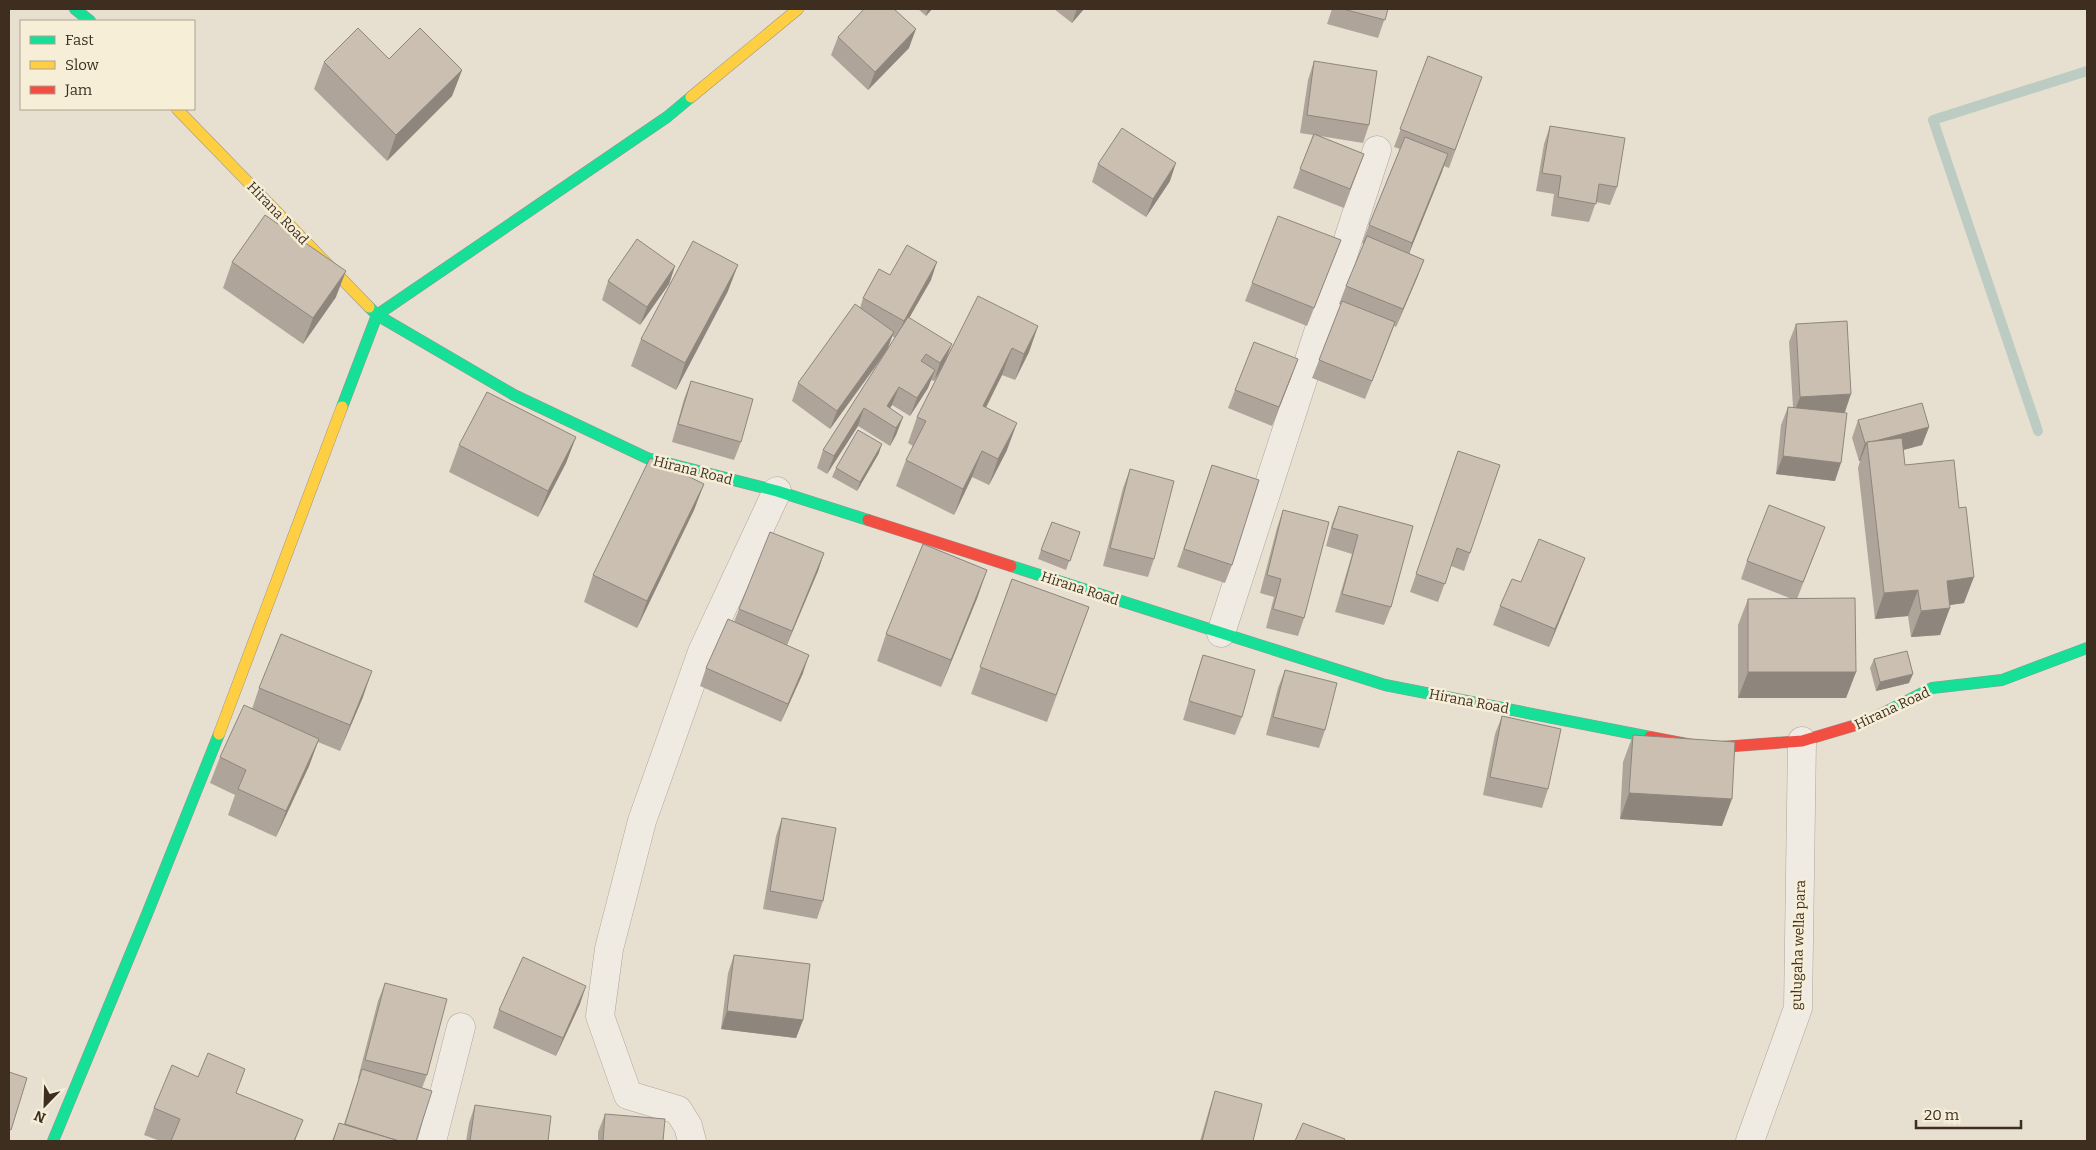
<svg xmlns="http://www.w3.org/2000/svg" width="2096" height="1150" font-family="Bitter,serif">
<rect width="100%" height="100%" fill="#e7e0d1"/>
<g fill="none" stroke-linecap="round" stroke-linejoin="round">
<path stroke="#bcccc2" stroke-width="10" d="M2038,431L1933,120L2087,71"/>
<defs>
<g id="street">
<path d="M1221,633L1377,150"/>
<path d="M432,1141L461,1027"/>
<path d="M692,1141L688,1126L678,1110L628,1095L600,1016L609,949L642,821L702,652L777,491"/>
<path d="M1750,1141L1798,1008L1802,741"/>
</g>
<g id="fast">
<path d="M75,9L90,21"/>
<path d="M369,307L377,315L514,395L647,458L777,491L868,520"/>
<path d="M342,407L377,315L667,117L691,97"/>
<path d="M1011,566L1385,685L1650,737"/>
<path d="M1866,722L1932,688L2002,680L2087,648"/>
<path d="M53,1141L147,914L219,734"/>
</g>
<g id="slow">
<path d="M691,97L798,9"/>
<path d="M177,109L369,307"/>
<path d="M219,734L342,407"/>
</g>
<g id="jam">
<path d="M868,520L1011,566"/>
<path d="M1650,737L1708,748L1802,741L1866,722"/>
</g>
</defs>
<use href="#street" stroke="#ada599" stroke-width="29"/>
<use href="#fast" stroke="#9c958a" stroke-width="12"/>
<use href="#slow" stroke="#9c958a" stroke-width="12"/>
<use href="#jam" stroke="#9c958a" stroke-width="12"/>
<use href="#street" stroke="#efebe3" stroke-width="28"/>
<use href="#fast" stroke="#16e098" stroke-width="11"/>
<use href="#slow" stroke="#ffcf43" stroke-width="11"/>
<use href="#jam" stroke="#f24e42" stroke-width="11"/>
</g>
<g fill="#afa499" fill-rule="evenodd">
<path d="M918,9H932L926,16Z"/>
<path d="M1054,9H1084L1072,23Z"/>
<path d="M1332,9H1388L1378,38L1327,24Z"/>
<path d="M838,37L909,48L868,90L831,55Z"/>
<path d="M1428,56L1482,77L1449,168L1444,166L1409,253L1424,260L1417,278L1396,327L1394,326L1365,399L1312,378L1341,305L1339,304L1346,286L1364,244L1362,243L1369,225L1400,149L1394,147Z"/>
<path d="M389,59L462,70L452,96L387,161L314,89L324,62Z"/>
<path d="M1314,61L1369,125L1363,143L1320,136L1364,154L1344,208L1293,188L1313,135L1300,133L1308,80Z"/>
<path d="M1550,126L1617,187L1610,205L1596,202L1589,222L1551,216L1554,194L1536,191L1544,144Z"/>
<path d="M1098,164L1170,181L1146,217L1092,182Z"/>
<path d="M1341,240L1307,326L1245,301L1252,283Z"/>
<path d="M232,262L336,297L303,344L223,288Z"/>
<path d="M675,266L669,284L640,325L602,300L608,281Z"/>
<path d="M890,275L931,280L909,318L947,359L1038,326L1029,352L1015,380L1002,375L986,408L1007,450L989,485L972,477L954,515L896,486L906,460L913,446L908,443L917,417L943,366L934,381L931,380L928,388L910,416L892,405L890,408L903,417L896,435L890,446L858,426L827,474L817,468L823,450L887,351L830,429L792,401L798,383L860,308L863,298ZM892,336L895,338L887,350Z"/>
<path d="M728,291L676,390L631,366L641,339Z"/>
<path d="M1796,324L1845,412H1838L1835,481L1776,474L1781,425L1788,407H1793L1789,342Z"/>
<path d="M1291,378L1272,426L1228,408L1235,390Z"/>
<path d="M691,381L741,442L734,460L672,442L684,399Z"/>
<path d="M1858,420L1929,427L1922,445L1903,450L1905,465L1964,603L1949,605L1940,635L1911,637L1908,616L1875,619L1858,468L1860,461H1859L1852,438Z"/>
<path d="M576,437L566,463L538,517L449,472L459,445Z"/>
<path d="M879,453L857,491L832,477L836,468Z"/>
<path d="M1212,465L1232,565L1225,583L1177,567Z"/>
<path d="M1130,469L1154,559L1148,577L1103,566L1123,488Z"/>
<path d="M1452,469L1470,553L1464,571L1451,566L1438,602L1410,592Z"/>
<path d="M704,484L694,510L637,628L584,602L593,575Z"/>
<path d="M1339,506L1413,526L1391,607L1384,625L1335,612L1352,554L1326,546L1332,524Z"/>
<path d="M1283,510L1304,618L1298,636L1266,628L1274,597L1260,593L1277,528Z"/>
<path d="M1080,532L1066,570L1038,559L1041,550Z"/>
<path d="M1818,545L1797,599L1856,672L1846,698H1738V625L1748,599H1792L1741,579L1747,561Z"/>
<path d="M824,553L818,571L787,645L803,673L781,722L700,686L706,668L734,622L739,609Z"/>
<path d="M1578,576L1549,647L1493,625L1500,606L1521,582Z"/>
<path d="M1012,579L1089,607L1047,722L971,694Z"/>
<path d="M978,596L941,687L877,661L886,634Z"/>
<path d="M1203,655L1242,717L1235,735L1183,720L1197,673Z"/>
<path d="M1874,659L1909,683L1876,691L1870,668Z"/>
<path d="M1285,670L1325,730L1319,748L1266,735L1278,688Z"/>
<path d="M259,688L363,697L340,751L318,742L309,766L276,837L228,815L235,795L210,783L220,757L252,709Z"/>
<path d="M1502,716L1548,789L1542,808L1483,795L1495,734Z"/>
<path d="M1633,735L1722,826L1620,819L1623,762Z"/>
<path d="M782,818L823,901L817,919L763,909L776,836Z"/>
<path d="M734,955L803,1020L796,1038L721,1029L728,973Z"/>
<path d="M385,983L427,1075L422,1088L416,1141H332L339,1123L344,1124L359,1078H358L378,1001Z"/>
<path d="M580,1004L556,1056L493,1028L499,1010Z"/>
<path d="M245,1069L236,1093L303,1120L295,1141H160L144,1135L154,1108L198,1077Z"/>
<path d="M1215,1091L1253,1141H1200L1209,1110Z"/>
<path d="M475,1105L548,1141H466L469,1123Z"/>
<path d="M605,1114L663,1141H598V1132Z"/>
</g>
<g fill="#8e867d">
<path d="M928,9H932L926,16Z"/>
<path d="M1077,9H1084L1072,23Z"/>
<path d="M916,29L909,48L868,90L875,72Z"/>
<path d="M462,70L452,96L387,161L396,135Z"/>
<path d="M1448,154L1442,172L1406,261L1412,243Z"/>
<path d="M1176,163L1170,181L1146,217L1153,199Z"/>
<path d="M1424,260L1417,278L1396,327L1403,309Z"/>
<path d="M937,262L931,280L897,339L904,321Z"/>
<path d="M738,265L728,291L676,390L685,363Z"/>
<path d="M675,266L669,284L640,325L647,307Z"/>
<path d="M346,271L336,297L303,344L313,318Z"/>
<path d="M1395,322L1388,341L1365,399L1372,381Z"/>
<path d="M1038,326L1029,352L1015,380L1024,354Z"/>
<path d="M894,332L887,350L830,429L837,411Z"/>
<path d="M952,344L945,362L934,381L940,363Z"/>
<path d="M1012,348L1002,375L973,433L983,406Z"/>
<path d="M1298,359L1291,378L1272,426L1279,407Z"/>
<path d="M935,370L928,388L910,416L917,398Z"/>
<path d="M899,387L892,405L883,420L887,406Z"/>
<path d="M1851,394L1845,412L1793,415L1800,397Z"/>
<path d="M864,408L858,426L827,474L834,456Z"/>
<path d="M903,417L896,435L890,446L896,428Z"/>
<path d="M1017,423L1007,450L989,485L998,459Z"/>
<path d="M1929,427L1922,445L1869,459L1867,443Z"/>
<path d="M576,437L566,463L538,517L548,491Z"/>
<path d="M1865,443H1867L1860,461H1859Z"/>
<path d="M882,444L879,453L857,491L860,482Z"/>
<path d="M982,451L972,477L954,515L963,489Z"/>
<path d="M1783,456L1841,463L1835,481L1776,474Z"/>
<path d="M704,484L694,510L637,628L647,601Z"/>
<path d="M824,553L818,571L785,649L792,631Z"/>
<path d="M1585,558L1578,576L1549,647L1555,629Z"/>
<path d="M987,570L978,596L941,687L951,660Z"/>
<path d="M1974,577L1964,603L1937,607L1947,581Z"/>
<path d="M1918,590L1908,616L1875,619L1884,593Z"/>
<path d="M1950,608L1940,635L1911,637L1921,611Z"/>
<path d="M809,655L803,673L781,722L788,704Z"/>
<path d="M372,671L363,697L340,751L350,725Z"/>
<path d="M1748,672H1856L1846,698H1738Z"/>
<path d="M1913,674L1909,683L1876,691L1880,682Z"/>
<path d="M319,739L309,766L276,837L286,811Z"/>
<path d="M1629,793L1732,799L1722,826L1620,819Z"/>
<path d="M586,986L580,1004L556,1056L563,1038Z"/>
<path d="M727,1011L803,1020L796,1038L721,1029Z"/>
</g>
<g fill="#cbbfb2" stroke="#8e867d">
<path d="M864,9H894L916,29L875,72L838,37Z"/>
<path d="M1343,9H1388L1385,20Z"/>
<path d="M358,28L389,59L420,28L462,70L396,135L324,62Z"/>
<path d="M1428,56L1482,77L1455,150L1400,129Z"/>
<path d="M1314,61L1377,71L1369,125L1307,115Z"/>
<path d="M1550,126L1625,138L1617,187L1599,184L1596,204L1558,197L1561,176L1542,173Z"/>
<path d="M1122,128L1176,163L1153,199L1098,164Z"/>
<path d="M1314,134L1364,154L1350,189L1300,169Z"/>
<path d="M1405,137L1448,154L1412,243L1369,225Z"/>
<path d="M265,215L346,271L313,318L232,262Z"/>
<path d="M1278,216L1341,240L1314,308L1252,283Z"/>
<path d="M1367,236L1424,260L1403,309L1346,286Z"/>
<path d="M637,239L675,266L647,307L608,281Z"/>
<path d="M693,241L738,265L685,363L641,339Z"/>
<path d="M907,245L937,262L904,321L863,298L879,269L890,275Z"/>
<path d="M978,296L1038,326L1024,354L1012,348L983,406L1017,423L998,459L982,451L963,489L906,460L926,421L917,417Z"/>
<path d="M1342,301L1395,322L1372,381L1319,360Z"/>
<path d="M855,304L894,332L837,411L798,383Z"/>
<path d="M908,317L952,344L940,363L926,354L921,361L935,370L917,398L899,387L887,406L903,417L896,428L864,408L834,456L823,450Z"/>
<path d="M1847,321L1851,394L1800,397L1796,324Z"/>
<path d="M1254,342L1298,359L1279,407L1235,390Z"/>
<path d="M691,381L753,399L741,442L678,424Z"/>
<path d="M487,392L576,437L548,491L459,445Z"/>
<path d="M1922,403L1929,427L1875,441L1867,442V443H1865L1858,420Z"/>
<path d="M1788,407L1847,413L1841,463L1783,456Z"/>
<path d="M858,430L882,444L860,482L836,468Z"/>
<path d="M1902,438L1905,465L1954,460L1959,508L1966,507L1974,577L1947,581L1950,608L1921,611L1918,590L1884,593L1867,442Z"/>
<path d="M1458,451L1500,465L1470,553L1457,548L1445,584L1416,574Z"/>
<path d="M650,458L704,484L647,601L593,575Z"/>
<path d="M1212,465L1259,480L1232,565L1184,549Z"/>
<path d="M1130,469L1174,481L1154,559L1110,548Z"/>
<path d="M1769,505L1825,527L1803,582L1747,561Z"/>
<path d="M1339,506L1413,526L1391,607L1342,594L1358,535L1332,528Z"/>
<path d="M1283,510L1329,522L1304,618L1273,609L1281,579L1267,575Z"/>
<path d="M1052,522L1080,532L1070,561L1041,550Z"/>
<path d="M770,532L824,553L792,631L739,609Z"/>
<path d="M1539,539L1585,558L1555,629L1500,606L1512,579L1521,582Z"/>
<path d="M923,544L987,570L951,660L886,634Z"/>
<path d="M1012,579L1089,607L1056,695L980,667Z"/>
<path d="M1855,598L1856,672H1748V599Z"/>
<path d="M728,619L809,655L788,704L706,668Z"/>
<path d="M281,634L372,671L350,725L259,688Z"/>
<path d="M1907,651L1913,674L1880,682L1874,659Z"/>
<path d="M1203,655L1255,670L1242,717L1189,701Z"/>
<path d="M1285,670L1337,683L1325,730L1273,717Z"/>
<path d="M244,705L319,739L286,811L238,789L246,770L220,757Z"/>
<path d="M1502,716L1561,729L1548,789L1490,777Z"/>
<path d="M1633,735L1735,742L1732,799L1629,793Z"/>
<path d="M782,818L836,828L823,901L770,891Z"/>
<path d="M734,955L810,964L803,1020L727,1011Z"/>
<path d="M523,957L586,986L563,1038L499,1010Z"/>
<path d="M385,983L447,999L427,1075L365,1060Z"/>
<path d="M208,1053L245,1069L236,1093L303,1120L294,1141H171L180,1119L154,1108L172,1065L198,1077Z"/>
<path d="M362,1069L432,1091L416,1141H399L345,1124Z"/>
<path d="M9,1072L27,1078L11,1130L9,1129Z"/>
<path d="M1215,1091L1262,1104L1253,1141H1202Z"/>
<path d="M475,1105L551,1116L548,1141H470Z"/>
<path d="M605,1114L665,1119L663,1141H603Z"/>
<path d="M339,1123L399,1141H333Z"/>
<path d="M1303,1123L1345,1139L1344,1141H1295Z"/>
</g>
<g text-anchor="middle" stroke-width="5" stroke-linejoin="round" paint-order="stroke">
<g font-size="14" fill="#3d2e20" stroke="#f7eed8">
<text transform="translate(278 213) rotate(46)" y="5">Hirana Road</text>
<text transform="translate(693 470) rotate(14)" y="5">Hirana Road</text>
<text transform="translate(1080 588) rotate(18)" y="5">Hirana Road</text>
<text transform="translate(1469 701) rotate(11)" y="5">Hirana Road</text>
<text transform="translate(1892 708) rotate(-25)" y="5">Hirana Road</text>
<text transform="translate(1798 945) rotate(-88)" y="5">gulugaha wella para</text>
</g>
</g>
<rect width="2096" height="1150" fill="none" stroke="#3d2e20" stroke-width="20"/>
<rect x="20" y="20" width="175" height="90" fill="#f7eed8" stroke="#ada18e"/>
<rect x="30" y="36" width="25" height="8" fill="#16e098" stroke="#ada18e"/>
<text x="65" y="45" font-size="15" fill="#3d2e20">Fast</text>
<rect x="30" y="61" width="25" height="8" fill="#ffcf43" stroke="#ada18e"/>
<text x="65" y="70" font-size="15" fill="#3d2e20">Slow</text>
<rect x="30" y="86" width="25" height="8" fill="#f24e42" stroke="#ada18e"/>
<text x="65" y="95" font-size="15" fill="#3d2e20">Jam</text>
<g transform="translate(45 1105) rotate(203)" stroke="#f7eed8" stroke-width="4" paint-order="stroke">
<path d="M0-4L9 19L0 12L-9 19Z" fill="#3d2e20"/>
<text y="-8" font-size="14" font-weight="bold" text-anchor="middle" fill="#3d2e20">N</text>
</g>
<path d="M1916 1120v8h105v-8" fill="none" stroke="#3d2e20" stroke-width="2.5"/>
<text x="1924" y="1120" font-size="15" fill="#3d2e20" stroke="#f7eed8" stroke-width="4" paint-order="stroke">20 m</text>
</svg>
